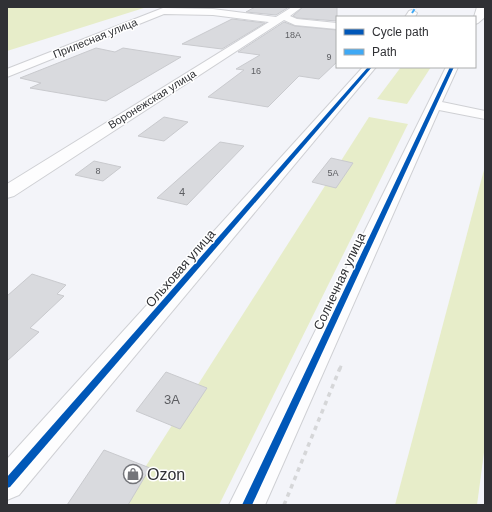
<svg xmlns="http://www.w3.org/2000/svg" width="492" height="512" font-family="Arial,sans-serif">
<rect width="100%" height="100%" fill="#f3f4f9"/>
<g fill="#e7edc9">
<path d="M7,7H147L7,51Z"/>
<path d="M401,67H431L407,104L377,99Z"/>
<path d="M369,117L408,124L219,505H121Z"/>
<path d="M485,166V445L477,505H395Z"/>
</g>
<g fill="#d9dade" stroke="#c9cace">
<path d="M255,7H289L276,15L246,12Z"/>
<path d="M303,7H337V21L297,18L293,16Z"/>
<path d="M232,19L265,23L222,49L182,44Z"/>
<path d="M284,22L295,26L337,30V62L319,79L299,76L268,107L208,97L244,70L236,69L260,55L238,52Z"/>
<path d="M96,48L115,52L123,48L181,57L106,101L30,88L41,83L20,78Z"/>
<path d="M164,117L188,122L164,141L138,136Z"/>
<path d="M220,142L244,146L187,205L157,198Z"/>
<path d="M331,158L353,163L336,188L312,182Z"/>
<path d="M94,161L121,167L103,181L75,175Z"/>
<path d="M32,274L66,285L57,294L64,296L30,328L39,332L7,361V296Z"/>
<path d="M166,372L207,388L180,429L136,411Z"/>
<path d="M104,450L150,468L128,505H67Z"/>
</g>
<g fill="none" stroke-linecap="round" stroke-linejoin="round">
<defs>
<g id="minor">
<path d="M292,7H302L290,16L297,19L337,23V29L295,25L284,20L14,196L7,198V184L269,22L213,15L164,14L7,77V69L163,8L213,9L276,17Z"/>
<path d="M477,7H485V17L478,23L475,24L474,17Z"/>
<path d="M412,10L417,13L415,17H405L409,11Z"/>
<path d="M363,67H376L19,495L7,500V459Z"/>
<path d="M446,67H458L442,102L485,111V119L439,110L265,505H229Z"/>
</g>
</defs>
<use href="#minor" stroke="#cfd0d4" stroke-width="2"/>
<path stroke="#d5d6d8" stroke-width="3" stroke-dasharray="3.5 3.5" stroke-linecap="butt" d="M340,369L342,363"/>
<path stroke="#d5d6d8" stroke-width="3.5" stroke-dasharray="4.5 4.5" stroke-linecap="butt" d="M284,505L340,368"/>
<use href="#minor" fill="#fdfdfe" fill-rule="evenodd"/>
<path stroke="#3fa9f5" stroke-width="2" stroke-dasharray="4.5 2" stroke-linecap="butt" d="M412,13L416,7"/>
<defs>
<g id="cycleway">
<path d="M368,67H372L10,487L7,488V477Z"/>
<path d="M450,67H454L252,505H242Z"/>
</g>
</defs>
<use href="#cycleway" stroke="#fff" stroke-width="2"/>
<use href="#cycleway" fill="#0057b8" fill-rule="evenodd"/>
</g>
<defs>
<symbol id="shop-ring" viewBox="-11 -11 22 22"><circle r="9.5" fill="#fff" stroke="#74757a" stroke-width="1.5"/><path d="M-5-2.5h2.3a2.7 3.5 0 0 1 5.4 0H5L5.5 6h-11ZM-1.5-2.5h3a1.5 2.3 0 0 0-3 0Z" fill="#74757a"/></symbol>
</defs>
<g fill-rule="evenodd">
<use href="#shop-ring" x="122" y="463" width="22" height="22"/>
</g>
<g text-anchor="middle" stroke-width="3" stroke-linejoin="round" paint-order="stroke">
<g font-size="9" fill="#5d5e62">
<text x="293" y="38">18А</text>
<text x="329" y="60">9</text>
<text x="256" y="74">16</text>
<text x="98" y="174">8</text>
<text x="333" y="176">5А</text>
</g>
<g font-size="11" fill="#303135" stroke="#fff">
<text transform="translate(95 38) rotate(-22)" y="4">Прилесная улица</text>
<text transform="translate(152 99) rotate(-32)" y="4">Воронежская улица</text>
</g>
<g font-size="11" fill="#5d5e62">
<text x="182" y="196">4</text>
</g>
<g font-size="13" fill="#303135" stroke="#fff">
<text transform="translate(180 268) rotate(-49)" y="5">Ольховая улица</text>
<text transform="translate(339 281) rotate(-65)" y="5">Солнечная улица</text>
</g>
<g font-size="13" fill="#5d5e62">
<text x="172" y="404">3А</text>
</g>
<g font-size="16" fill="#303135" stroke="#fff" text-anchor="start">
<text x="147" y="480">Ozon</text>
</g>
</g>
<rect width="492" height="512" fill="none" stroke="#303135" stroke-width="16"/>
<rect x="336" y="16" width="140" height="52" fill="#ffffff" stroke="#acadae"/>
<rect x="344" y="29" width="20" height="6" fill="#0057b8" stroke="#acadae"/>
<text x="372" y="36" font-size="12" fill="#303135">Cycle path</text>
<rect x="344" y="49" width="20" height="6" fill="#3fa9f5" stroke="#acadae"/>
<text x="372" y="56" font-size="12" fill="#303135">Path</text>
</svg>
